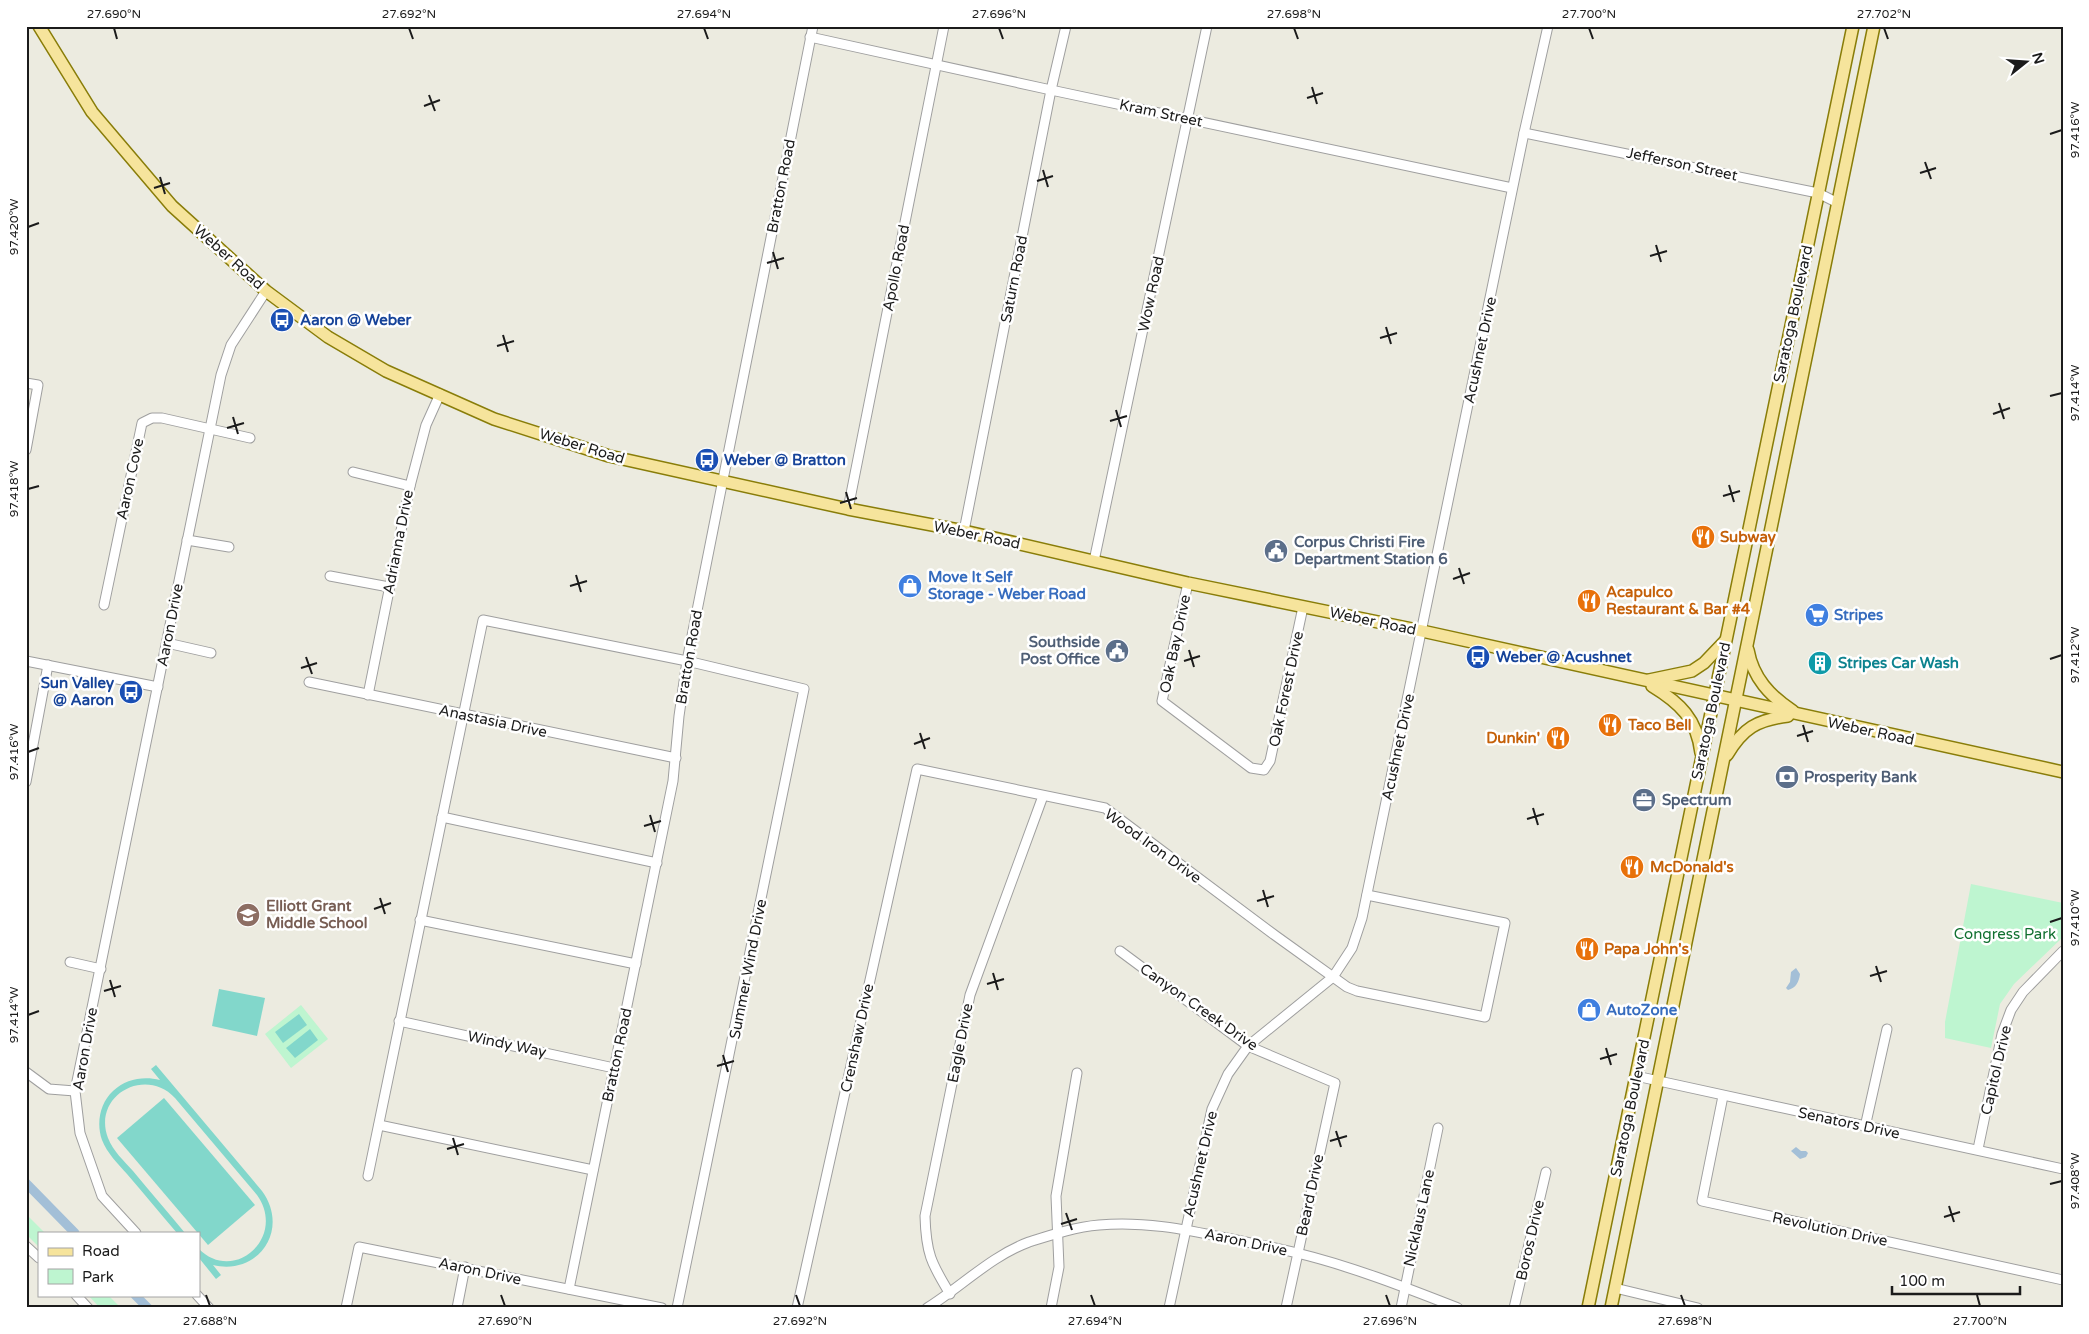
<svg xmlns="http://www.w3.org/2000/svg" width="2089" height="1334" viewBox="0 0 2089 1334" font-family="'Varela Round',sans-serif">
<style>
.park{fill:#bef5d0}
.pitch{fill:#82d7cb}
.water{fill:#a3bfd7}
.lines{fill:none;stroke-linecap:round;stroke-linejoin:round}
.canal{stroke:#a3bfd7;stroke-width:9}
.minor-casing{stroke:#9f9f9f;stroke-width:11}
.major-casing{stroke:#897d09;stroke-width:14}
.minor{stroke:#fff;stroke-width:9}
.major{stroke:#f6e49c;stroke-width:11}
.ticks{fill:none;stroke:#1b1b1b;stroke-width:2}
.labels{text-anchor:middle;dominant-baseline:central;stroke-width:5;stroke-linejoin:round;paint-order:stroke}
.street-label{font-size:15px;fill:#1b1b1b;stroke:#fff}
.transit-label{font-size:15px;font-weight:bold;fill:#164399;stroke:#fff;text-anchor:start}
.food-label{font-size:15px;font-weight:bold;fill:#c56008;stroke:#fff;text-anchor:start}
.service-label{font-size:15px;font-weight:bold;fill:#4e5e75;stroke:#fff;text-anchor:start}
.shop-label{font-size:15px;font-weight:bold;fill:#366cbe;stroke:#fff;text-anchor:start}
.culture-label{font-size:15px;font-weight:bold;fill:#0d838f;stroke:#fff;text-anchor:start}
.education-label{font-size:15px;font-weight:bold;fill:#785e54;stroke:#fff;text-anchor:start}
.park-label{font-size:15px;fill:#117030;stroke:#fff}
.neatline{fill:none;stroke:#1b1b1b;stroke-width:2}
.ticks-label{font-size:12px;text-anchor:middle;fill:#1b1b1b}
</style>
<rect width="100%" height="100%" fill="#ecebe0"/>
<g class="park">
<polygon points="1971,884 2063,903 2063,937 2014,984 2000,1004 1991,1048 1945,1038 1945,1022"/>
<polygon points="301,1005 328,1039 291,1068 265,1034"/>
<polygon points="26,1214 45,1233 39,1233 39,1247 26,1234"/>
<polygon points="88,1295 108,1295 121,1308 100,1308"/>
</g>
<g class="pitch">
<polygon points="219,989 265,998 257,1036 212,1026"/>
<polygon points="299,1014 307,1025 283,1043 275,1032"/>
<polygon points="310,1029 318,1040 295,1058 286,1048"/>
<path d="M 156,1065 L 262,1191 C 290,1229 259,1276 213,1265 L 221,1275 L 216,1279 L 199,1258 L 199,1249 C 234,1284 287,1237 257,1195 L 175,1098 C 145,1066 92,1096 108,1138 C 113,1151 124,1161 133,1171 C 150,1192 168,1212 185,1233 L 177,1233 C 160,1213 144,1194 127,1174 C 118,1164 107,1153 102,1140 C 96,1123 100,1103 113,1091 C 126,1079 143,1076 160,1080 L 151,1069 Z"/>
<polygon points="164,1098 255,1205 208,1245 117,1138"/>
</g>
<g class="water">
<path d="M 1796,968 L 1800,974 C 1799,982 1796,988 1788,990 L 1786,988 L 1790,982 L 1791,972 Z"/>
<polygon points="1796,1147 1801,1151 1806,1151 1808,1153 1806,1157 1800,1159 1791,1151"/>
</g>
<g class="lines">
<g class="canal">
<polyline points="26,1183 75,1233"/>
<polyline points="135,1295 148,1308"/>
</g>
<g class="minor-casing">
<g id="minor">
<polyline points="810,37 1051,90 1512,188"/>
<polyline points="1524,133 1818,193 1838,203"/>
<polyline points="26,383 38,385 26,450"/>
<polyline points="353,472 410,486"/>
<polyline points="848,509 944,26"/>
<polyline points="964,531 1051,90 1066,26"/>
<polyline points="187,540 229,547"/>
<polyline points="1094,561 1207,26"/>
<polyline points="330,576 389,587"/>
<polyline points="1188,583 1162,701 1251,768 1264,770 1270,761 1303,607"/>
<polyline points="104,605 142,423 152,418 162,418 250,438"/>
<polyline points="167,643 211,653"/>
<polyline points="26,661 158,687"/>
<polyline points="309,682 676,758"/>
<polyline points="368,695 410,486 426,425 440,394"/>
<polyline points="26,782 48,665"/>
<polyline points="442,817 657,863"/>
<polyline points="420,920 636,964"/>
<polyline points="1120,951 1248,1046 1335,1083 1286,1308"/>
<polyline points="70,962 101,969"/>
<polyline points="399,1021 614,1068"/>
<polyline points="26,1072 49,1089 75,1091"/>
<polyline points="1636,1076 2063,1169"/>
<polyline points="1723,1096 1702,1201 2063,1280"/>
<polyline points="379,1125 593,1170"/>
<polyline points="1865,1127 1887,1029"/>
<polyline points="1978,1149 2002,1034 2011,1010 2023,992 2063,951"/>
<polyline points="368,1176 483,620 687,661 804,689 677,1308"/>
<polyline points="136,1233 102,1196 80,1133 75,1091 221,375 231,345 266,291"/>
<polyline points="26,1246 39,1258"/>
<polyline points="1615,1288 1698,1308"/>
<polyline points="569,1289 673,781 679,716 687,661 813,26"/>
<path d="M 950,1294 C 931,1263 926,1253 925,1216 L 970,995 L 1043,796"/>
<polyline points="76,1295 88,1308"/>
<polyline points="197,1295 209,1308"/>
<polyline points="346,1308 359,1247 662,1308"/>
<polyline points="457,1308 465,1267"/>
<polyline points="797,1308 917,769 1105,808 1276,936 1347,987 1357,991 1485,1017 1505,923 1367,895"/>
<path d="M 927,1308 C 961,1287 991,1256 1029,1242 C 1051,1235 1075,1227 1099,1225 C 1142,1221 1184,1229 1226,1238 C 1250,1243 1273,1247 1297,1253 C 1351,1266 1407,1288 1458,1308"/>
<polyline points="1051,1308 1059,1267 1056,1196 1077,1073"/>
<polyline points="1169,1308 1212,1109 1228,1074 1248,1046 1333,977 1352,948 1362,918 1524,133 1548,26"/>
<polyline points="1401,1308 1438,1128"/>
<polyline points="1514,1308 1546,1172"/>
</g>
</g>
<g class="major-casing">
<g id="major">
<polyline points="39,26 92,112 172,206 266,291 328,337 386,371 494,419 609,456 848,509 964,531 1188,583 1422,631 2063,772"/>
<path d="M 1748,650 C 1753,678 1770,696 1793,711"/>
<polyline points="1649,680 1692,671 1704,663 1725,641"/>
<path d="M 1652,686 C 1680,703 1697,719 1701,753"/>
<path d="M 1727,755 C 1743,728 1757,720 1788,716"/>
<polyline points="1588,1308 1853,26"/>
<polyline points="1611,1308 1874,26"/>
</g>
</g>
<use href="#minor" class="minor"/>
<use href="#major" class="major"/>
</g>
<path class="ticks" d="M 114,28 L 117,39M 409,28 L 413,39M 704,28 L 708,39M 999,28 L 1003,39M 1294,28 L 1298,39M 1589,28 L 1593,39M 1884,28 L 1888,39M 1312,87 L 1317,104M 429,95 L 435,111M 1307,98 L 1323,93M 424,106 L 440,100M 2050,134 L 2062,130M 1925,162 L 1931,179M 1043,170 L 1048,187M 1920,173 L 1936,168M 160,177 L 165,194M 1037,181 L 1053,176M 154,188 L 170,183M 28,227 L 39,223M 1656,245 L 1661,262M 773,252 L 778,269M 1650,256 L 1667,251M 767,263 L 784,258M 1386,327 L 1391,344M 503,335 L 508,352M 1380,338 L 1397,333M 497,346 L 514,341M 2050,396 L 2062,393M 1999,403 L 2004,419M 1116,410 L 1121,427M 1993,414 L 2010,408M 233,417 L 238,434M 1110,421 L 1127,416M 227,428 L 244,423M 1729,485 L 1734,502M 28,489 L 39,486M 846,492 L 851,509M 1723,496 L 1740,491M 840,503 L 857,498M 1459,568 L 1464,584M 576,575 L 581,592M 1453,579 L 1470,573M 570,586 L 587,581M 1189,650 L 1194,667M 306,657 L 312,674M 2050,659 L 2062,655M 1184,661 L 1200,656M 301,668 L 317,663M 1803,725 L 1808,742M 920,733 L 925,749M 1797,736 L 1813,731M 914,744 L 930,738M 28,752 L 39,748M 1533,808 L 1538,825M 650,815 L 655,832M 1527,819 L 1544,814M 644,826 L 661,821M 1263,890 L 1268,907M 380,898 L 385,914M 1257,901 L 1274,896M 374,909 L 391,903M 2050,922 L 2062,918M 1876,966 L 1881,982M 993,973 L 998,990M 1870,976 L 1887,971M 110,980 L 115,997M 987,984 L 1004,979M 104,991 L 121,986M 28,1015 L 39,1011M 1606,1048 L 1611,1065M 723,1055 L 728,1072M 1600,1059 L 1617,1054M 717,1066 L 734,1061M 1336,1131 L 1341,1147M 453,1138 L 458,1155M 1330,1141 L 1347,1136M 447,1149 L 464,1144M 2050,1184 L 2062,1181M 1949,1206 L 1954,1222M 1066,1213 L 1072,1230M 1944,1217 L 1960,1212M 1061,1224 L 1077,1219M 206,1295 L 210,1306M 501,1295 L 505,1306M 796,1295 L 800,1306M 1091,1295 L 1095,1306M 1386,1295 L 1390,1306M 1681,1295 L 1685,1306M 1977,1295 L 1980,1306"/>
<defs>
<g id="bus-disc" transform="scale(1.25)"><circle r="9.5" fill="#1a4fb4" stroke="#fff"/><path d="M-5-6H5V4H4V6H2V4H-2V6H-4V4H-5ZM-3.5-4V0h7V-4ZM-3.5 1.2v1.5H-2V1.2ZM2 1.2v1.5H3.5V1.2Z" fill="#fff"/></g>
<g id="restaurant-disc" transform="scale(1.25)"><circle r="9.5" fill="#e8710a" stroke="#fff"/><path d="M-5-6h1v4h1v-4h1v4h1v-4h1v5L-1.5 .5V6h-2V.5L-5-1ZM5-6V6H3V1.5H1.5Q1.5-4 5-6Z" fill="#fff"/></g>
<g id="civic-disc" transform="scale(1.25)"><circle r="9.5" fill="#5c6f8a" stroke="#fff"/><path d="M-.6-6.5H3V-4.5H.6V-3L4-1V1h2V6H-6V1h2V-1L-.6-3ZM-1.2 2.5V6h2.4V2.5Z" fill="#fff"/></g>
<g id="shop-disc" transform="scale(1.25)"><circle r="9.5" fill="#3f7fe0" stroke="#fff"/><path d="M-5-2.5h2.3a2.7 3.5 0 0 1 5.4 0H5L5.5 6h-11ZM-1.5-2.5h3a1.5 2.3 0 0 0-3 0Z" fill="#fff"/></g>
<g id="supermarket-disc" transform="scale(1.25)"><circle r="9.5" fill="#3f7fe0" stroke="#fff"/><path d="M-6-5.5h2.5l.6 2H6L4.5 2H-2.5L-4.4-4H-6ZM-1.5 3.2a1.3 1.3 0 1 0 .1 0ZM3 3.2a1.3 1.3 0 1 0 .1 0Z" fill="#fff"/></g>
<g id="building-disc" transform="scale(1.25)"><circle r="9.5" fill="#0f9aa8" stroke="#fff"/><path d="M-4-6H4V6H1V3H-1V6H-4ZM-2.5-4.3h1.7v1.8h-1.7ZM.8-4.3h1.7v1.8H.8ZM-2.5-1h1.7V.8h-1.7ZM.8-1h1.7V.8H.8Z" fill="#fff"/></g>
<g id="bank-disc" transform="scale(1.25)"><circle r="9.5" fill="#5c6f8a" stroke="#fff"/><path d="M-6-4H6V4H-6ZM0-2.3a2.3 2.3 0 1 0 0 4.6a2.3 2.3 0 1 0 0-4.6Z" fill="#fff"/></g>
<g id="office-disc" transform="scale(1.25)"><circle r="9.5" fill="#5c6f8a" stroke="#fff"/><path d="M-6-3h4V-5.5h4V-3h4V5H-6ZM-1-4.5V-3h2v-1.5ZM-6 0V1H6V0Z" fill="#fff"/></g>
<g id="school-disc" transform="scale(1.25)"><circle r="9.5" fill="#8d6e63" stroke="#fff"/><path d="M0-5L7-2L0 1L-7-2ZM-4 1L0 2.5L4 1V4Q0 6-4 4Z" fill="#fff"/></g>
</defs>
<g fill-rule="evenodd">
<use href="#bus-disc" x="282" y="320"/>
<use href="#bus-disc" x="707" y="460"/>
<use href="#restaurant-disc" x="1703" y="537"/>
<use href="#civic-disc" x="1276" y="551"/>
<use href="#shop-disc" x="910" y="586"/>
<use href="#restaurant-disc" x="1589" y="601"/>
<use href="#supermarket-disc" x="1817" y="615"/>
<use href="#civic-disc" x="1117" y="651"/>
<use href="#bus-disc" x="1478" y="657"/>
<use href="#building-disc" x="1820" y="663"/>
<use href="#bus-disc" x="131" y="692"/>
<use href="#restaurant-disc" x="1610" y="725"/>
<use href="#restaurant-disc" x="1558" y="738"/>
<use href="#bank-disc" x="1787" y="777"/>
<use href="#office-disc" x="1644" y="800"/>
<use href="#restaurant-disc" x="1632" y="867"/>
<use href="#school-disc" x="248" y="915"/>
<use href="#restaurant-disc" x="1587" y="949"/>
<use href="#shop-disc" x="1589" y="1010"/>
</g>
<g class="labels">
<g class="street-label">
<text transform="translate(1161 113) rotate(12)">Kram Street</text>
<text transform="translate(1682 164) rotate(12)">Jefferson Street</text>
<text transform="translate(781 186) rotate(-79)">Bratton Road</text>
<text transform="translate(229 257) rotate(42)">Weber Road</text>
<text transform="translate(896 268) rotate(-79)">Apollo Road</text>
<text transform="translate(1014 279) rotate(-79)">Saturn Road</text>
<text transform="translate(1151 294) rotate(-78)">Wow Road</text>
<text transform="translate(1793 314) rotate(-78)">Saratoga Boulevard</text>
<text transform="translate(1480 350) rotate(-78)">Acushnet Drive</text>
<text transform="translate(582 446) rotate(17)">Weber Road</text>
<text transform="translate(130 479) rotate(-78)">Aaron Cove</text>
<text transform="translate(977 535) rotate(12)">Weber Road</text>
<text transform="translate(398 542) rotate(-79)">Adrianna Drive</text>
<text transform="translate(1373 621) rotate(12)">Weber Road</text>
<text transform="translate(170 625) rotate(-79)">Aaron Drive</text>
<text transform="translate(1175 644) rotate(-78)">Oak Bay Drive</text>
<text transform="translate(689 657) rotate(-80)">Bratton Road</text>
<text transform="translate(1286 689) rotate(-78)">Oak Forest Drive</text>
<text transform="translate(1711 711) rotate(-78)">Saratoga Boulevard</text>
<text transform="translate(493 721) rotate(12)">Anastasia Drive</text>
<text transform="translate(1871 731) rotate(12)">Weber Road</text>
<text transform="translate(1398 747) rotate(-78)">Acushnet Drive</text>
<text transform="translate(1153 846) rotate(36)">Wood Iron Drive</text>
<text transform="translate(748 969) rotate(-79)">Summer Wind Drive</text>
<text transform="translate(1199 1007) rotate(35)">Canyon Creek Drive</text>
<text transform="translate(857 1038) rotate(-78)">Crenshaw Drive</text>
<text transform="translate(960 1043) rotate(-79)">Eagle Drive</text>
<text transform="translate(507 1044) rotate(12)">Windy Way</text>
<text transform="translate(85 1049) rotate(-80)">Aaron Drive</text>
<text transform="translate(617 1055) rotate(-78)">Bratton Road</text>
<text transform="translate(1996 1070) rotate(-77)">Capitol Drive</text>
<text transform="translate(1630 1108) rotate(-78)">Saratoga Boulevard</text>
<text transform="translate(1849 1123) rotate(12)">Senators Drive</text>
<text transform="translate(1200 1164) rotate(-77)">Acushnet Drive</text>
<text transform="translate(1310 1195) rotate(-78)">Beard Drive</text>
<text transform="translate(1419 1218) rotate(-78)">Nicklaus Lane</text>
<text transform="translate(1830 1229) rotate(12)">Revolution Drive</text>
<text transform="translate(1530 1240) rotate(-77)">Boros Drive</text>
<text transform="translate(1246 1242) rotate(12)">Aaron Drive</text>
<text transform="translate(480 1271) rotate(12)">Aaron Drive</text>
</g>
<g class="transit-label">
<text x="300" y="320">Aaron @ Weber</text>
<text x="724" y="460">Weber @ Bratton</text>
<text x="1496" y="657">Weber @ Acushnet</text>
<text x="114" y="683" text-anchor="end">Sun Valley<tspan x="114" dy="17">@ Aaron</tspan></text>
</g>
<g class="food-label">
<text x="1720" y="537">Subway</text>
<text x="1606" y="592">Acapulco<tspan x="1606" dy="17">Restaurant &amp; Bar #4</tspan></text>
<text x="1628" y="725">Taco Bell</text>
<text x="1540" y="738" text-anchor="end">Dunkin'</text>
<text x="1650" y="867">McDonald's</text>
<text x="1604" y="949">Papa John's</text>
</g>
<g class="service-label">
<text x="1294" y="542">Corpus Christi Fire<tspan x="1294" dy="17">Department Station 6</tspan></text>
<text x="1100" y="642" text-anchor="end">Southside<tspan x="1100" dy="17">Post Office</tspan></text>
<text x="1804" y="777">Prosperity Bank</text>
<text x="1662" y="800">Spectrum</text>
</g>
<g class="shop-label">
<text x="928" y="577">Move It Self<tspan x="928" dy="17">Storage - Weber Road</tspan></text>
<text x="1834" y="615">Stripes</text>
<text x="1606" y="1010">AutoZone</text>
</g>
<g class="culture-label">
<text x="1838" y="663">Stripes Car Wash</text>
</g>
<g class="education-label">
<text x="266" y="906">Elliott Grant<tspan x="266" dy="17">Middle School</tspan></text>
</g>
<g class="park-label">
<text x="2005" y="934">Congress Park</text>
</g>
</g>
<rect width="2089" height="1334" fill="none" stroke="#ffffff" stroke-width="55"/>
<rect x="38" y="1232" width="162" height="65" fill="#ffffff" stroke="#a4a4a4"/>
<rect x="48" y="1248" width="25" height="8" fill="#f6e49c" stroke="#a4a4a4"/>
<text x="82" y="1256" font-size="15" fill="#1b1b1b">Road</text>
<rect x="48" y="1269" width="25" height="15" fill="#bef5d0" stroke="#a4a4a4"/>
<text x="82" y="1282" font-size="15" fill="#1b1b1b">Park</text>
<g transform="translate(2026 62) rotate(73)" stroke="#ffffff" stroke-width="4" paint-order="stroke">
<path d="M0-4L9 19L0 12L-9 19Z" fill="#1b1b1b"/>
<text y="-8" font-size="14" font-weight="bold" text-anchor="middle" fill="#1b1b1b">N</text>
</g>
<path d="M1892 1286v8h128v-8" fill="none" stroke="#1b1b1b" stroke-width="2.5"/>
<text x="1899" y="1286" font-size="15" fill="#1b1b1b" stroke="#ffffff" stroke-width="4" paint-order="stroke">100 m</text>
<rect x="28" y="28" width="2034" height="1278" class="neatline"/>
<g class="ticks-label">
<text x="114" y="18">27.690°N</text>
<text x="409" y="18">27.692°N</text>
<text x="704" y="18">27.694°N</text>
<text x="999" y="18">27.696°N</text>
<text x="1294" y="18">27.698°N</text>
<text x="1589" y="18">27.700°N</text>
<text x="1884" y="18">27.702°N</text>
<text transform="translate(2075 130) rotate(-90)" y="4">97.416°W</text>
<text transform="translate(14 227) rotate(-90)" y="4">97.420°W</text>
<text transform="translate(2075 393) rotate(-90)" y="4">97.414°W</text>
<text transform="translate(14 489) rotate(-90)" y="4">97.418°W</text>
<text transform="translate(2075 655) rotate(-90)" y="4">97.412°W</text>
<text transform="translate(14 752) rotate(-90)" y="4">97.416°W</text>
<text transform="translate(2075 918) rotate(-90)" y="4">97.410°W</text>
<text transform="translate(14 1015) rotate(-90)" y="4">97.414°W</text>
<text transform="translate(2075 1181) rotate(-90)" y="4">97.408°W</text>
<text x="210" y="1325">27.688°N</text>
<text x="505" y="1325">27.690°N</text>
<text x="800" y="1325">27.692°N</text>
<text x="1095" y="1325">27.694°N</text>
<text x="1390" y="1325">27.696°N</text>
<text x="1685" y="1325">27.698°N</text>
<text x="1980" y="1325">27.700°N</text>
</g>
</svg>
